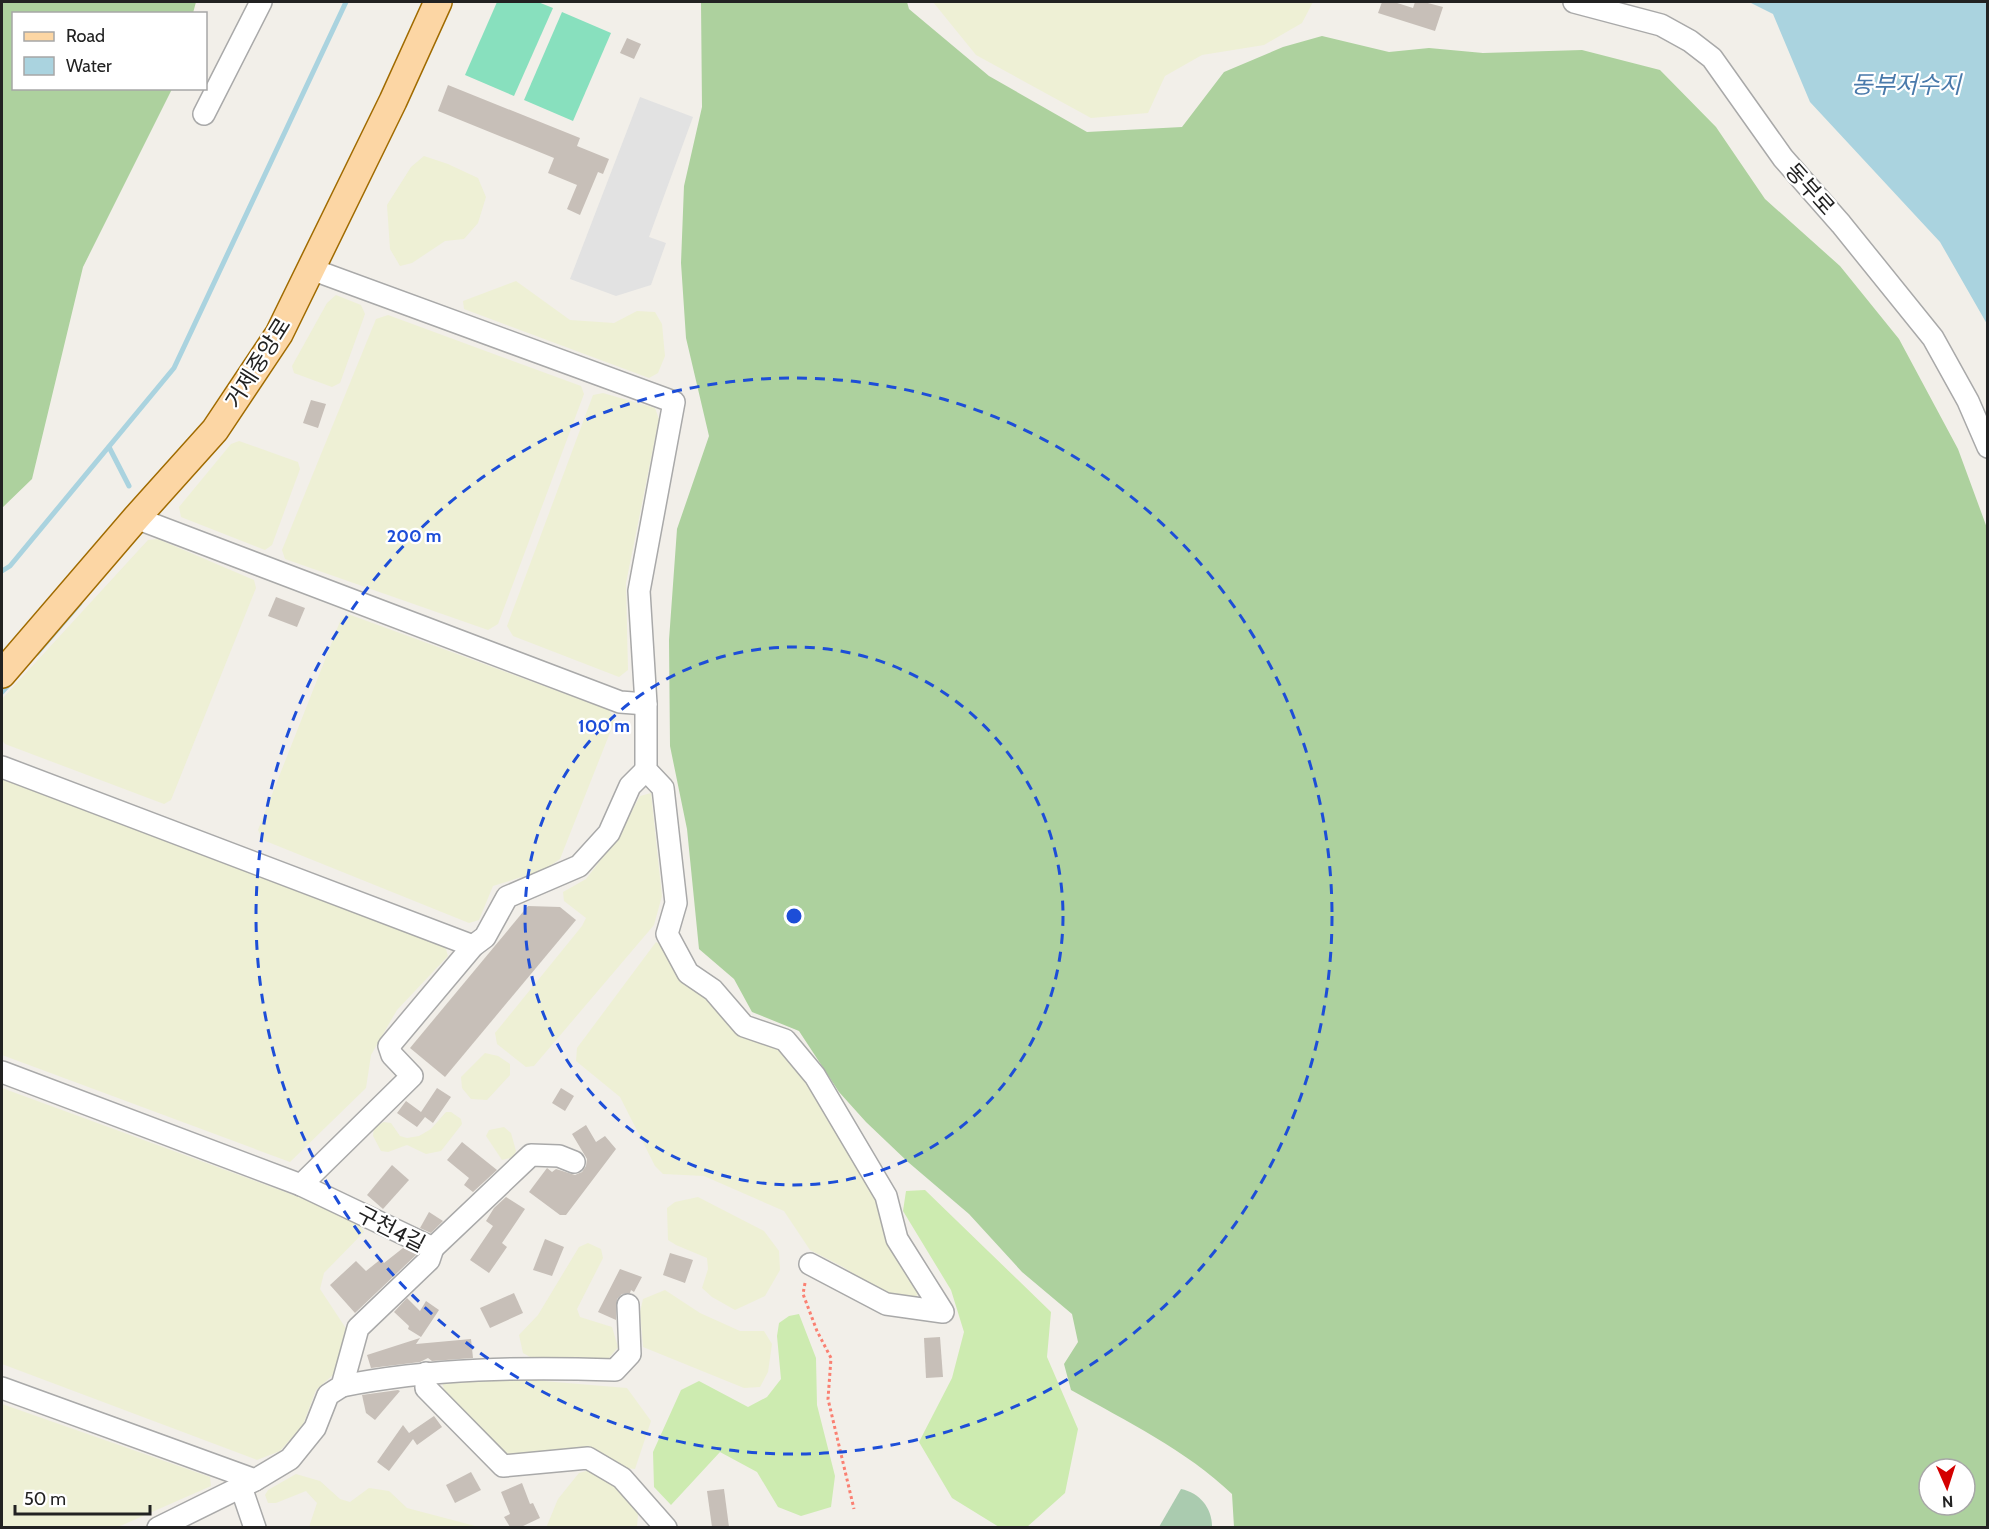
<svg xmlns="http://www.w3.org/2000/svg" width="1989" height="1529" viewBox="0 0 1989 1529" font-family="Cabin,'Noto Sans KR',sans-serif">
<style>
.farmland{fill:#eef0d5}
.grass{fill:#cdebb0}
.forest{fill:#add19e;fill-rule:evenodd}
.cemetery{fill:#aacbaf}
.pitch{fill:#88e0be}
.parking{fill:#e2e2e2}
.water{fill:#aad3df}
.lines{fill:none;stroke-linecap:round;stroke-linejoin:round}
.stream{stroke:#aad3df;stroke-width:5}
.building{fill:#c7bfb8}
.minor-casing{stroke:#a9a9a9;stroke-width:24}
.major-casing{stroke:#a06b00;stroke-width:30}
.path{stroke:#fa8072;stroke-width:3;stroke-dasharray:3 3;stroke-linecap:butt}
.minor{stroke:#fff;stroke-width:21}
.major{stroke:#fcd6a4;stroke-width:27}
.ring{fill:none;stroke:#1d4ed8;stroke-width:3;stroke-dasharray:10 8}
.labels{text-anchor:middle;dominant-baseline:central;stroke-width:4.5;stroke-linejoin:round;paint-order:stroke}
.street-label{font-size:22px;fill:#222;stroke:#fff}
.water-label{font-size:24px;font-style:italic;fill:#4a7aab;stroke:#fff}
.centre{fill:#1d4ed8;stroke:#fff;stroke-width:3}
.ring-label{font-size:18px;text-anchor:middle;font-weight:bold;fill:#1d4ed8;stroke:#fff;stroke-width:4.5;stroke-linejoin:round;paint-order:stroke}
</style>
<rect width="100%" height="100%" fill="#f2efe9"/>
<g class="farmland">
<polygon points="933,2 1313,2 1302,23 1264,45 1202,55 1165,76 1148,113 1091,118 976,55"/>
<polygon points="424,156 448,164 478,178 486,197 478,223 464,239 445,241 412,263 400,266 390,249 387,205 411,167"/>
<polygon points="516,281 570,320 614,323 637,311 655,312 662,324 665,356 658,373 649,378 464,309 463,301"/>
<polygon points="336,295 361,305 365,314 340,383 332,387 294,373 292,366 327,303"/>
<polygon points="388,315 581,386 584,394 498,624 488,630 285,559 282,550 376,319"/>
<polygon points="603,393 655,408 659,419 626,583 628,670 619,677 513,636 507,626 593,395"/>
<polygon points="239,441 298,462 300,469 272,545 265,550 181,517 179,507 231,444"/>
<polygon points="158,539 254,580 256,588 171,800 164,804 5,744 2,740 2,699 148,540"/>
<polygon points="348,614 609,710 615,720 560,859 544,870 493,886 479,920 469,923 263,840 258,830 341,619"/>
<polygon points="2,777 445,946 448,956 397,1010 371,1055 366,1088 290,1162 2,1055"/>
<polygon points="651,793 662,896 654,925 534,1066 526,1067 497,1044 495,1033 582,926 586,918 564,901 563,892 586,879 616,840 640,796"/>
<polygon points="656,942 663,946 676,976 780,1047 804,1078 874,1193 919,1292 916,1297 888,1295 843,1267 810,1250 784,1211 704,1176 663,1174 655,1166 620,1097 576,1061 577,1048"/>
<polygon points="485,1053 498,1056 510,1064 510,1075 487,1100 471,1099 462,1088 461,1077"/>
<polygon points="2,1088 296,1196 359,1223 364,1232 324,1273 320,1289 347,1330 340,1364 333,1375 316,1390 303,1425 280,1451 257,1460 2,1364"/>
<polygon points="446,1112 451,1112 461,1119 462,1124 441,1151 426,1154 407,1145 388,1152 381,1151 373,1136 374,1127 384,1122 391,1123 400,1136 407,1138 419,1136 431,1129"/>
<polygon points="504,1127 511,1133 516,1151 514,1157 502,1160 486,1136 489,1130"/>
<polygon points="698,1197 764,1231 779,1251 780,1270 765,1296 735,1310 712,1297 702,1288 708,1269 707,1258 676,1245 668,1240 667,1208 675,1202"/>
<polygon points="588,1243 601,1249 603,1258 577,1309 580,1317 612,1327 618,1347 609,1358 532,1358 523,1353 519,1335 538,1315 579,1247"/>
<polygon points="665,1290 700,1313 740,1331 764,1331 772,1344 768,1372 760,1387 744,1388 643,1347 640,1312 643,1299"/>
<polygon points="519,1379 627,1388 651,1421 635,1469 626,1468 588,1448 530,1454 505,1455 446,1396 442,1382"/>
<polygon points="2,1404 210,1477 211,1486 118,1527 2,1527"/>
<polygon points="590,1470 613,1485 632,1505 638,1514 637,1527 546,1528 558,1499 579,1473"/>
<polygon points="296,1474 320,1481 340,1499 350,1502 369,1488 389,1491 407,1508 479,1527 309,1527 317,1503 306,1491 276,1503 268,1503 265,1495 268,1490"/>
</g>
<g class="grass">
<polygon points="925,1190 1051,1312 1047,1357 1078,1429 1065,1493 1027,1527 999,1527 952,1498 919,1442 952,1378 964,1332 951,1290 903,1211 906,1191"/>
<polygon points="799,1314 816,1358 817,1405 835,1476 831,1507 801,1516 778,1507 757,1472 720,1452 671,1505 654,1487 653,1452 681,1390 699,1381 748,1407 767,1397 781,1379 777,1336 779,1323 789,1316"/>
</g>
<g class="forest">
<polygon points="2,2 196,2 193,13 14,14 14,88 172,89 83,267 32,479 2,508"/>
<path d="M 701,2 L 907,2 L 909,9 L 989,76 L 1087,132 L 1182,127 L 1224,72 L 1283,47 L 1322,36 L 1389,52 L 1429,48 L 1483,53 L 1582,50 L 1660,70 L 1716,127 L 1765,199 L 1840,266 L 1899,339 L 1958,449 L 1987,528 L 1987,1527 L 1234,1527 L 1232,1494 C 1186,1450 1126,1421 1071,1390 L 1064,1364 L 1078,1342 L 1072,1314 L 1022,1272 L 969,1214 L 908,1162 L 866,1122 L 839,1092 L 799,1031 L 752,1012 L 734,979 L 699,949 L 687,829 L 670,746 L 669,640 L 677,529 L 709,436 L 686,338 L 681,263 L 684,186 L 702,107 ZM 1929,1469 L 1965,1469 L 1965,1505 L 1929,1505 Z"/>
</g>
<path class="cemetery" d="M 1181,1489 C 1200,1493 1212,1508 1212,1527 L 1159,1527 Z"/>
<g class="pitch">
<polygon points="497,2 538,2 553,8 514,96 465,75"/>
<polygon points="562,12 611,33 573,121 524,100"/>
</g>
<polygon class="parking" points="640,97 693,117 649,237 666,243 651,285 616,296 570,279"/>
<polygon class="water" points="1749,2 1987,2 1987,324 1940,242 1810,102 1773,14"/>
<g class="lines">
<g class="stream">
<polyline points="109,447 129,486"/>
<polyline points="2,571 10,566 174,368 346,2"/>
<polyline points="37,653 80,603"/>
<polyline points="2,692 11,682"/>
</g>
</g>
<g class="building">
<polygon points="1382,2 1394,2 1413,8 1415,2 1424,2 1443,7 1435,31 1378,13"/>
<polygon points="627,38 641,44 634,59 620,53"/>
<polygon points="448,85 580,138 577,146 609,159 603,174 598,172 580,215 567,209 577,185 548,173 554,158 438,111"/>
<polygon points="311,400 326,404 318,428 303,423"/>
<polygon points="276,597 305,608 297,627 268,616"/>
<polygon points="528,906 560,907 576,920 445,1077 410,1048"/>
<polygon points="437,1088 451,1097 433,1123 425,1117 417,1127 397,1113 406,1101 421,1112"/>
<polygon points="561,1088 574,1096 565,1111 552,1103"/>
<polygon points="586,1125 596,1142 605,1136 616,1149 566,1215 560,1215 529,1192 547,1168 552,1172 556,1169 575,1175 582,1172 586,1166 587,1159 572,1134"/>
<polygon points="462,1142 497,1170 473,1192 464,1185 469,1178 447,1160"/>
<polygon points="392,1165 409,1180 383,1209 367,1195"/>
<polygon points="506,1197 525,1209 502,1243 507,1247 489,1273 470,1260 493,1226 486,1221 494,1208"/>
<polygon points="429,1212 443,1221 431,1233 420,1228"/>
<polygon points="545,1239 564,1247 552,1276 533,1270"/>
<polygon points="403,1248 417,1254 355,1313 330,1285 356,1261 366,1271 381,1259 384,1263"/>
<polygon points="670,1253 693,1260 685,1283 663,1275"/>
<polygon points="620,1269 642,1277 634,1292 631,1290 630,1293 622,1294 617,1299 616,1320 598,1312"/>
<polygon points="514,1293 523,1313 490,1328 480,1308"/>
<polygon points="407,1298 420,1311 426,1301 439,1310 421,1337 408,1329 409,1326 394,1312"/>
<polygon points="940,1337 943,1377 926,1378 924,1338"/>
<polygon points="420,1338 416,1344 471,1339 473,1358 432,1361 428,1358 420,1362 371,1368 367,1355"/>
<polygon points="398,1390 400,1391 375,1420 366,1413 362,1395"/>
<polygon points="434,1416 442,1427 417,1445 413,1439 389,1471 377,1462 403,1425 409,1433"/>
<polygon points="471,1472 481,1490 455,1503 446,1485"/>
<polygon points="522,1483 530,1504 533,1503 540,1518 521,1527 510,1527 504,1517 510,1514 501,1492"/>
<polygon points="724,1489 729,1527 712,1527 707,1491"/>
</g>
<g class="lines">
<g class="minor-casing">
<g id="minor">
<polyline points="1574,2 1661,25 1690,41 1712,58 1783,158 1841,224 1933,338 1968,401 1988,447"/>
<polyline points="204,114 261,2"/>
<polyline points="311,269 674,402 639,591 646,704 646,770 663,788 676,903 667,934 688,973 713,990 744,1026 785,1040 815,1076 886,1196 897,1239 943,1312 886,1304 810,1264"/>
<polyline points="136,518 620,702 646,704"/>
<polyline points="2,767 473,946"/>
<polyline points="2,1072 301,1185 433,1248 429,1260 358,1328 342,1386 328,1395 315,1428 290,1459 255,1480 158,1528"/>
<polyline points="301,1185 412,1076 392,1055 389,1046 473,946 485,937 507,897 579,866 609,833 630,786 646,770"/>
<polyline points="433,1248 531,1155 559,1156 574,1162"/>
<polyline points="426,1373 426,1388 503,1466 588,1458 622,1478 666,1528"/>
<path d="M 342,1386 C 432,1368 524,1367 615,1370 L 630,1354 L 628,1305"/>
<polyline points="2,1388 255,1480"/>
<polyline points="241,1487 255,1528"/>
</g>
</g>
<g class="major-casing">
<polyline id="major" points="2,674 136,518 215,430 279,334 393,101 438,2"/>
</g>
<polyline class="path" points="805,1283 803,1294 817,1331 831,1358 828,1399 854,1509"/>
<use href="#minor" class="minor"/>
<use href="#major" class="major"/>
</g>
<g class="ring">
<circle cx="794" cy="916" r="269"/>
<circle cx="794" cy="916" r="538"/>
</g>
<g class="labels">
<g class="street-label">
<text transform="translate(1810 189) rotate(48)">동부로</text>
<text transform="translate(258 363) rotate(-58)">거제중앙로</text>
<text transform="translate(391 1229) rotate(27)">구천4길</text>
</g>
<g class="water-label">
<text x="1906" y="84">동부저수지</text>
</g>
</g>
<circle cx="794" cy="916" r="9" class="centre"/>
<g class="ring-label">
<text x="414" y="542">200 m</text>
<text x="604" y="732">100 m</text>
</g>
<rect width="1989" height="1529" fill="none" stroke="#222222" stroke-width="6"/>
<rect x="12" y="12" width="195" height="78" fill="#ffffff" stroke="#a7a7a7" stroke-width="1.5"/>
<rect x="24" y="32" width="30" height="9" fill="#fcd6a4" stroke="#a7a7a7" stroke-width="1.5"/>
<text x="66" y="42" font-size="18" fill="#222222">Road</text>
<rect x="24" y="57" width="30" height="18" fill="#aad3df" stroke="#a7a7a7" stroke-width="1.5"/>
<text x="66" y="72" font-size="18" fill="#222222">Water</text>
<g transform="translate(1947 1487) rotate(177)"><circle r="28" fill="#ffffff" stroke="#a7a7a7" stroke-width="1.5"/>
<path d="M0-4.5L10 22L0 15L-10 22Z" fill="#d40000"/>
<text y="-9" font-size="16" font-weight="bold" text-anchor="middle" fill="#222222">N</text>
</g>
<path d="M15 1505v9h135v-9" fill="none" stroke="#222222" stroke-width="3"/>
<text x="24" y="1505" font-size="18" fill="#222222" stroke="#ffffff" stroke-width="4.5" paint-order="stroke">50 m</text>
</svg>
